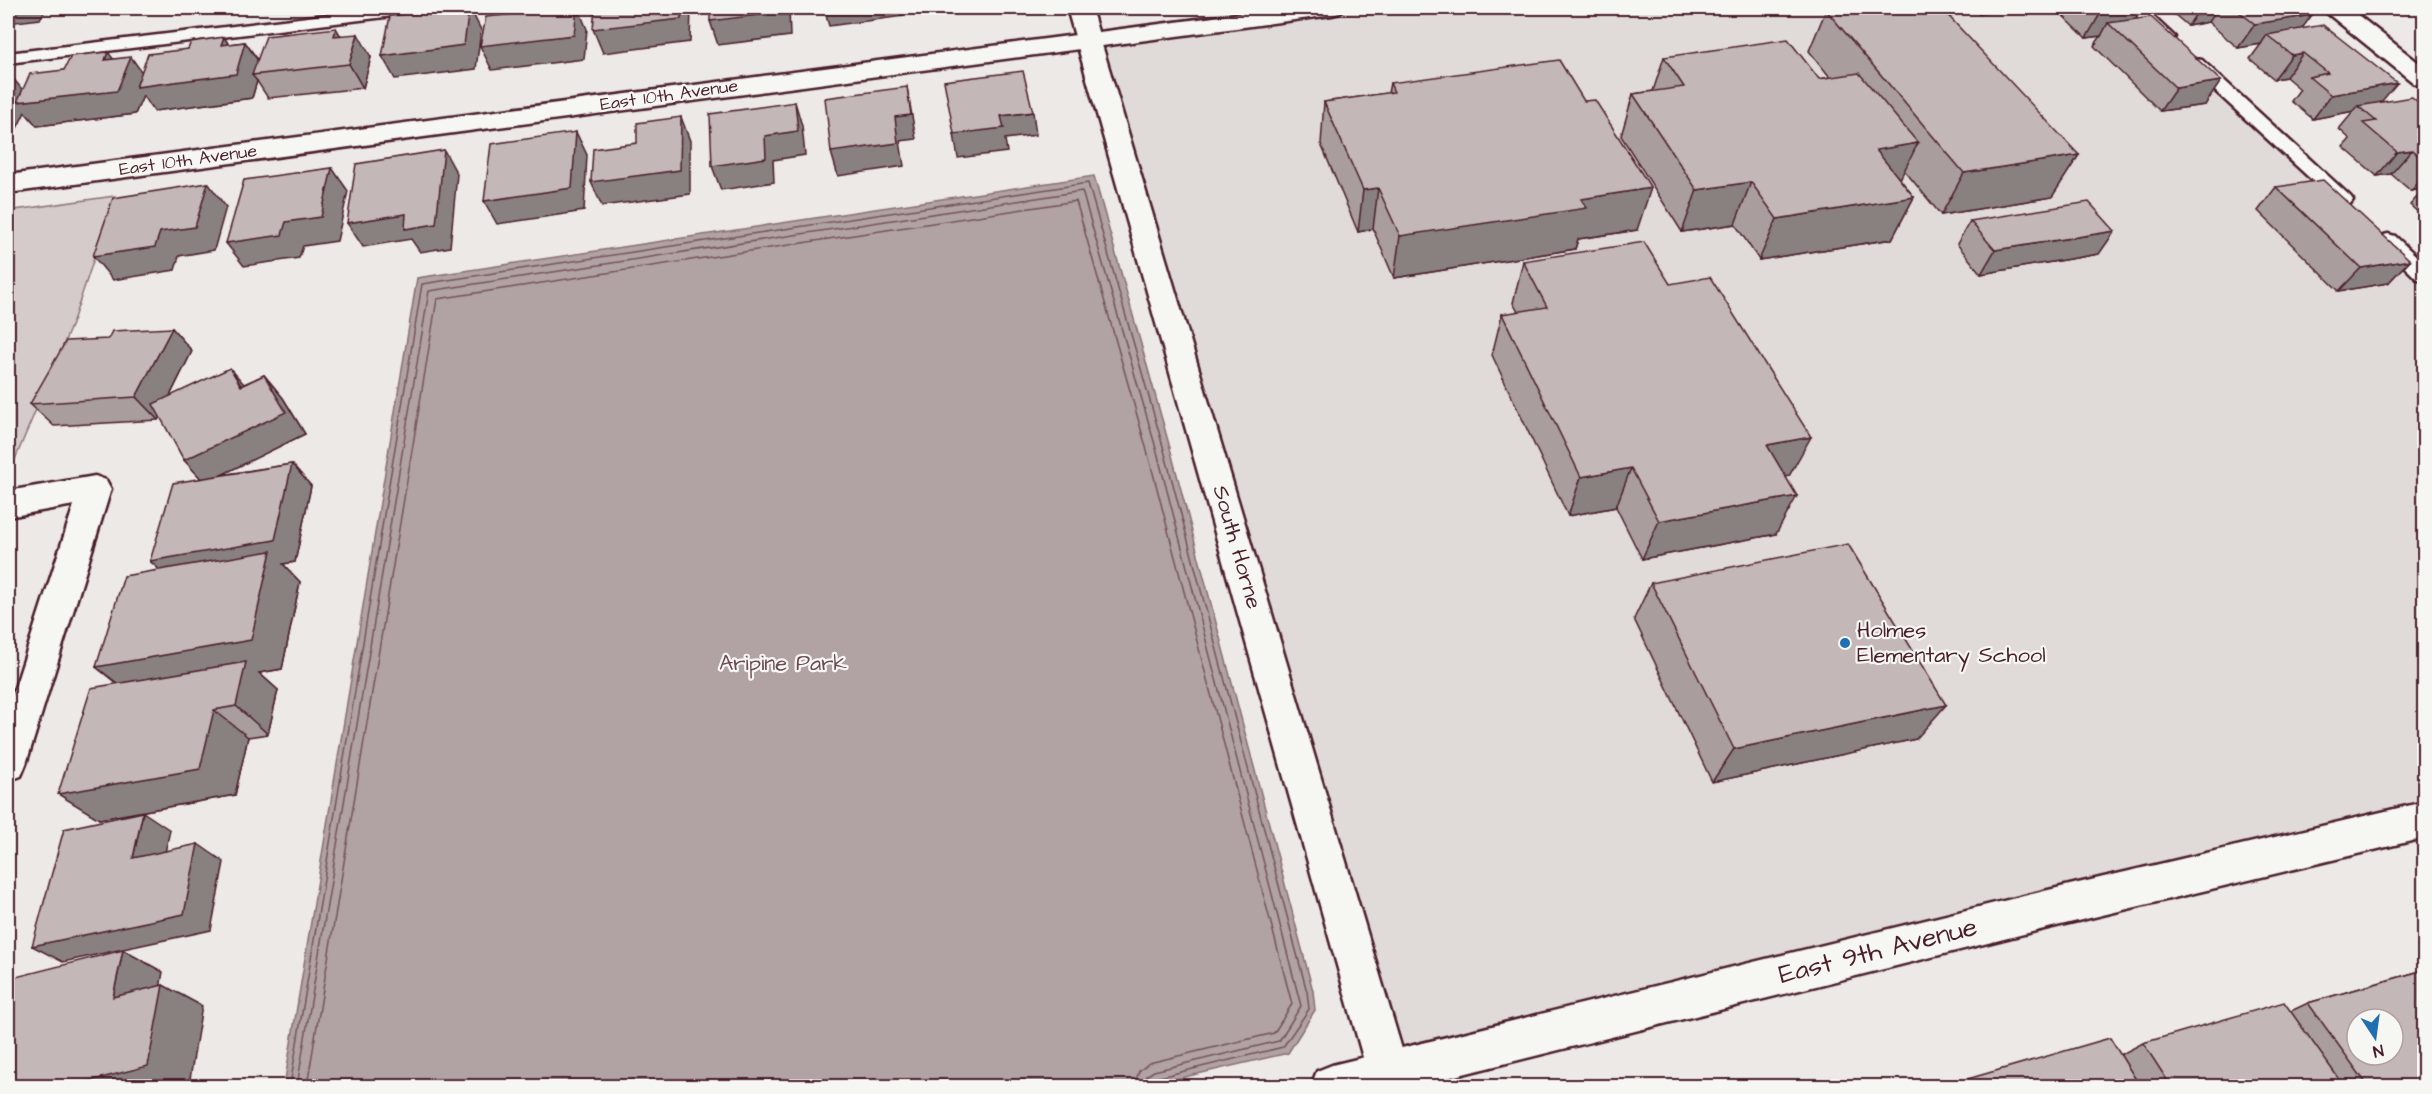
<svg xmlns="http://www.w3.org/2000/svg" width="2432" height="1094" viewBox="0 0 2432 1094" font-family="'Architects Daughter',sans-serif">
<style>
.built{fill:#e0dad8}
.green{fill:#d4cbca;stroke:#8f757a;stroke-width:1.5}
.water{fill:#b1a2a3;stroke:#886e73;stroke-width:1.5}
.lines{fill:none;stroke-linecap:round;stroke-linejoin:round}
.shore{stroke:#73535b;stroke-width:1.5}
.lane-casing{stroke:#4a1f2b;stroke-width:5}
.street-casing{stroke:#4a1f2b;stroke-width:5}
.secondary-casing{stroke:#4a1f2b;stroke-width:5}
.lane{fill:#f6f6f2;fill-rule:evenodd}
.street{fill:#f6f6f2;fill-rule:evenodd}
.secondary{fill:#f6f6f2;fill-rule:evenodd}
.wall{fill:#a99d9d;stroke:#4a1f2b;stroke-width:1.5}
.shaded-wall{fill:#898080;stroke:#4a1f2b;stroke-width:1.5}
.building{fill:#c4b7b7;stroke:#4a1f2b;stroke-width:1.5;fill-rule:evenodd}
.poi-dot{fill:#1f6fb2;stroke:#f6f6f2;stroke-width:2}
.labels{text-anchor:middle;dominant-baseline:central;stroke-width:4.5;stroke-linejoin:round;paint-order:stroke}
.far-street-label{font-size:18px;fill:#4a1f2b;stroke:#f6f6f2}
.street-label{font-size:22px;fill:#4a1f2b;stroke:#f6f6f2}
.poi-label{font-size:22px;fill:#4a1f2b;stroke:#f6f6f2;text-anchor:start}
.park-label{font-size:22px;fill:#6c4a53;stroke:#f6f6f2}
.near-street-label{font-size:27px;fill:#4a1f2b;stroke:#f6f6f2}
</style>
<rect width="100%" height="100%" fill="#ece9e6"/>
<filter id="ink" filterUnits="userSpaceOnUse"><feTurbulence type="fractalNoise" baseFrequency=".0167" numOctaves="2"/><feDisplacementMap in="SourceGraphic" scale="12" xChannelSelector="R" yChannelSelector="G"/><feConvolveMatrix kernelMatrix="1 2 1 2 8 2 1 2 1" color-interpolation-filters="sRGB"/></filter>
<g filter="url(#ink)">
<polygon class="built" points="1325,8 2135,8 2424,274 2424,820 1388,1072 1089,39"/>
<polygon class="green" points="115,196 72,324 8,476 8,211"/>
<polygon class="water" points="1094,176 1170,448 1313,991 1315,1010 1288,1053 1146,1086 284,1086 417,278"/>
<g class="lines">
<g class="shore">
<polyline points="290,1086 422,284 1088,183 1164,450 1307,992 1309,1009 1283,1047 1156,1078 1151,1086"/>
<polyline points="297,1086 429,291 1082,191 1157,452 1301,1006 1279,1041 1154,1071 1146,1076 1143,1086"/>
<polyline points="307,1086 437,299 1076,201 1148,454 1292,1004 1274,1033 1149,1063 1139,1071 1134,1086"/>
</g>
<g class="lane-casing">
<g id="lane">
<polygon points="383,8 426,8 418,13 8,63 8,53"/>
<polygon points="2127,8 2144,8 2175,37 2167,42 2161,40"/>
<polygon points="2196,59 2202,60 2350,196 2353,200 2350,204 2338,204 2190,68 2188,64 2190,60"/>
<polygon points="2388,234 2395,236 2424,263 2424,280 2417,279 2381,244 2379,240 2381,236"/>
</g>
</g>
<g class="street-casing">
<g id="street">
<polygon points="1282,8 1344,8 1340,13 1332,15 8,193 8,175"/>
<polygon points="2324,8 2349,8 2424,67 2424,86 2415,84 2327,13"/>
<polygon points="95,476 106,480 111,489 26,764 21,776 8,781 8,709 74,505 8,517 8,491"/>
<polygon points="2424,802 2424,838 2044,929 1415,1086 1311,1086 1317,1071 1332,1065 2044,891"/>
</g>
</g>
<g class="secondary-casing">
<polygon id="secondary" points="1067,8 1091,8 1413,1086 1371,1086"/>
</g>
<use href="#lane" class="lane"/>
<use href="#street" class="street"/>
<use href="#secondary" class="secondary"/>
</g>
<g class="wall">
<polygon points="1842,8 1956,8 1952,16 1949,17 2052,197 1941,215 1904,170 1900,179 1914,197 1892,239 1759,260 1735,224 1682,232 1621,136 1633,94 1653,91 1664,57 1819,79 1830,77 1809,51 1826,10"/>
<polygon points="1973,8 2025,8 1979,14"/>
<polygon points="2055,8 2142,8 2136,19 2205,105 2160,111 2094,46 2101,36 2086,38"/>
<polygon points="2167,8 2303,8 2301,29 2381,102 2424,107 2424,218 2410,205 2424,189 2411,191 2391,174 2377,176 2343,147 2350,139 2339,129 2354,111 2313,119 2291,101 2300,89 2286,77 2274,79 2250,59 2261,44 2238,48 2208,22 2188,26"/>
<polygon points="2415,8 2424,8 2424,15"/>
<polygon points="341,35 371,57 363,88 268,98 257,81 252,98 154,111 143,96 135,114 37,126 25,112 15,132 23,90 64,70 114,59 142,72 188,49 224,37 228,44 245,42 258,60"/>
<polygon points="1390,83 1637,230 1578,239 1575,249 1394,278 1373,229 1358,232 1321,144 1324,102 1388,93"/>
<polygon points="2276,187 2410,260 2388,283 2339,291 2258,211"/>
<polygon points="1970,221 2099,254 1981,274 1957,244"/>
<polygon points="1523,261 1670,284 1789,476 1786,477 1776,534 1642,559 1616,507 1568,516 1492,355 1502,314 1518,312 1513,303"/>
<polygon points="172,328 192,351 170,396 244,384 264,375 283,398 305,434 220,475 292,464 311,486 295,562 283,564 300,582 282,669 259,673 278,690 268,734 248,737 235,795 99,819 117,684 96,667 160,570 150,561 201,478 184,460 160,416 158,420 54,426 30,404 108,339"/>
<polygon points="1651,583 1916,739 1712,782 1634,619"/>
<polygon points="2424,969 2424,1086 1952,1086 1964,1080 2120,1055 2143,1043 2291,1011 2308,1003 2420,971"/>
</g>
<g class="shaded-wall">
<polygon points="8,8 74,8 73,9 44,12 40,19 8,23"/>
<polygon points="88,8 118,8 117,9 91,12"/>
<polygon points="469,8 470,8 481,30 476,69 395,79 382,56"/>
<polygon points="577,8 578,8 587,29 584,59 492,70 480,46"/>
<polygon points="682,8 691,8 690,42 603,53 593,29"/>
<polygon points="784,8 789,8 790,36 718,45 710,21"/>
<polygon points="824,8 901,8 903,16 829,26"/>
<polygon points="920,8 977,8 922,15"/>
<polygon points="1935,8 1956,8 1952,16 1918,21"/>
<polygon points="1983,8 2025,8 1979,14"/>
<polygon points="2142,8 2128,32 2108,23 2101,36 2086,38 2100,14"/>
<polygon points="2200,8 2218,8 2208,22 2188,26"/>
<polygon points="2312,15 2295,38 2267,35 2261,44 2238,48 2255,24"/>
<polygon points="336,28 350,52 334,36"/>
<polygon points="358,34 371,57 363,88 349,64"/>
<polygon points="224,37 239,61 221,45"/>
<polygon points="245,42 261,65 252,75 257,81 252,98 154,111 143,96 135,114 37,126 25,112 15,132 8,133 8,83 11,76 31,100 105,60 108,52 124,73 131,57 148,81"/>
<polygon points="2303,53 2286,77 2274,79 2292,55"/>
<polygon points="2221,81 2205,105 2160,111 2176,88"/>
<polygon points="2397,83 2377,107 2358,106 2354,111 2313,119 2331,95"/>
<polygon points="907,87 916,139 900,141 904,166 838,176 831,152 895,117"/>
<polygon points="795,102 802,126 805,155 773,160 774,182 721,190 712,166 765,136"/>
<polygon points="1033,112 1036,135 1005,139 1007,152 958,158 954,134 1001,116"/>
<polygon points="681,117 690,141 690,194 602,206 591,182"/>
<polygon points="576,132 587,155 584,211 497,224 484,201"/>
<polygon points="1918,143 1897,185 1876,150"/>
<polygon points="444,150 457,174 450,247 420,252 411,239 363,247 347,223"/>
<polygon points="2412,150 2391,174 2377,176 2397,152"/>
<polygon points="2079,155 2052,197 1941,215 1964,173"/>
<polygon points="332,168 348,191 337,241 303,246 299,258 244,266 226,243 286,222"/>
<polygon points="2424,176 2424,188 2411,191"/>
<polygon points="1751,182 1735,224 1682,232 1697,190"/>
<polygon points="208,183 226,207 214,250 179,256 175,270 113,280 93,256 160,232"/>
<polygon points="1378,188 1373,229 1358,232 1363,190"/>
<polygon points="1651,188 1637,230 1578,239 1575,249 1394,278 1400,236 1581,199"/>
<polygon points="1914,197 1892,239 1759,260 1777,219"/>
<polygon points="2115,231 2099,254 1981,274 1995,250"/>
<polygon points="2410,260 2388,283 2339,291 2361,268"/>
<polygon points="172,328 192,351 158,420 136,397"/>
<polygon points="230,368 250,391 241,386"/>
<polygon points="264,375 283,398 305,434 205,483 184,460"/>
<polygon points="1811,437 1789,476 1747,484 1767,445"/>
<polygon points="292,464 311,486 295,562 283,564 300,582 282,669 259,673 278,690 268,734 236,706 133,695 96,667 173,582 150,561"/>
<polygon points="1631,468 1616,507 1568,516 1581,477"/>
<polygon points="1797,496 1776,534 1642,559 1659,521"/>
<polygon points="1946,705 1916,739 1712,782 1734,749"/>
<polygon points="214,710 248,737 235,795 99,819 58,794"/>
<polygon points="143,812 170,830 160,875 133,858"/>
<polygon points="198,844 224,862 211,930 63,962 32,946"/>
<polygon points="123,950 163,972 155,1017 113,997"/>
<polygon points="163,985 202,1006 189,1085 182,1086 70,1086"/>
</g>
<g class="building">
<polygon points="458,8 469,8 464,45 382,56 390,16"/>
<polygon points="524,8 554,8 554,9 577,8 574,35 480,46 486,17 524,13"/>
<polygon points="595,8 682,8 681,19 593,29"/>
<polygon points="710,8 784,8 784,12 710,21"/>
<polygon points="1842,8 1941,8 2079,155 1964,173 1826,10"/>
<polygon points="2093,8 2142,8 2100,14"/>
<polygon points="2234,8 2303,8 2312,15 2255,24"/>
<polygon points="2151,17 2221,81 2176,88 2108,23"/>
<polygon points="2323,25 2397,83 2331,95 2309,77 2328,73 2303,53 2292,55 2267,35"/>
<polygon points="336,28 334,36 358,34 349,64 252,75 266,36"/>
<polygon points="224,37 221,45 245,42 236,74 136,87 148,54 188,49 191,42"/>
<polygon points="1788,39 1819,79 1859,73 1918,143 1876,150 1914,197 1777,219 1751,182 1697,190 1633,94 1684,87 1664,57"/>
<polygon points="108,52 105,60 131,57 117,91 17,102 30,74 64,70 71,56"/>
<polygon points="1559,60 1584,101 1595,100 1651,188 1581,199 1587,208 1400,236 1378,188 1363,190 1324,102 1394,92 1390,83"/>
<polygon points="1023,71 1033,112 1001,116 1004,128 954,134 944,81"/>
<polygon points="8,76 11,76 8,83"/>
<polygon points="907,87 911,115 895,117 898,143 831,152 825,98"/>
<polygon points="2412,97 2424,107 2424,161 2412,150 2397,152 2363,123 2376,121 2358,106"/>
<polygon points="795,102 798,131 765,136 766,158 712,166 710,114"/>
<polygon points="681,117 680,170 591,182 593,149 637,143 637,123"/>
<polygon points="576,132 572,188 484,201 491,144"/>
<polygon points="444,150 436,224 405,229 406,214 347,223 356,164"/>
<polygon points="332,168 321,217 286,222 282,235 226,243 244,180"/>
<polygon points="2323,180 2410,260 2361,268 2276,187"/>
<polygon points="208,183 195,227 160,232 155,247 93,256 113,198"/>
<polygon points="2089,202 2115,231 1995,250 1970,221"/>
<polygon points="1644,242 1670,284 1710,277 1811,437 1767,445 1797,496 1659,521 1631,468 1581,477 1502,314 1547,307 1523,261"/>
<polygon points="172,328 136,397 30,404 66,341 108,339 112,331"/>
<polygon points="230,368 241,386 264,375 286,412 184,460 153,404"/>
<polygon points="292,464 275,540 150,561 173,483"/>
<polygon points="1848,544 1946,705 1734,749 1651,583"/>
<polygon points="271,551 251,640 96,667 124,576"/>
<polygon points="246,662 236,706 214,710 200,769 58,794 91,688"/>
<polygon points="143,812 133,858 198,844 184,914 32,946 64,829"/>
<polygon points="123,950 113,997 163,985 148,1066 70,1086 8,1086 8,979"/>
<path d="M 2424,970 L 2424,1086 L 2368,1086 L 2308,1003 ZM 2357,1019 L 2393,1019 L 2393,1055 L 2357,1055 Z"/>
<polygon points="2284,1002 2344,1086 2171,1086 2143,1043"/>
<polygon points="2110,1038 2140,1086 1967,1086 1964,1080"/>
</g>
</g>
<circle class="poi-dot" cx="1845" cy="643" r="6"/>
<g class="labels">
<g class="far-street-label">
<text transform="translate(669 95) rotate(-8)">East 10th Avenue</text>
<text transform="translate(188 160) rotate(-8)">East 10th Avenue</text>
</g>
<g class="street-label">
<text transform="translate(1237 547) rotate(74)">South Horne</text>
</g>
<g class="poi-label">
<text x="1857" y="630">Holmes<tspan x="1857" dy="25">Elementary School</tspan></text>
</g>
<g class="park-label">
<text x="783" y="663">Aripine Park</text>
</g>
<g class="near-street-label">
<text transform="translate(1878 951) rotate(-14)">East 9th Avenue</text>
</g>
</g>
<rect width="2432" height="1094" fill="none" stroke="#f6f6f2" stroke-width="30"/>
<rect x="15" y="15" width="2402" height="1064" fill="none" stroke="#4a1f2b" stroke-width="2" filter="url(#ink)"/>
<g transform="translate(2375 1037) rotate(167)"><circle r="28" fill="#f6f6f2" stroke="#b1a0a2" stroke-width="1.5"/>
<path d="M0-4.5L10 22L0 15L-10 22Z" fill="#1f6fb2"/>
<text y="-9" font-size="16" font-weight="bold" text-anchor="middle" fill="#4a1f2b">N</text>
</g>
</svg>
